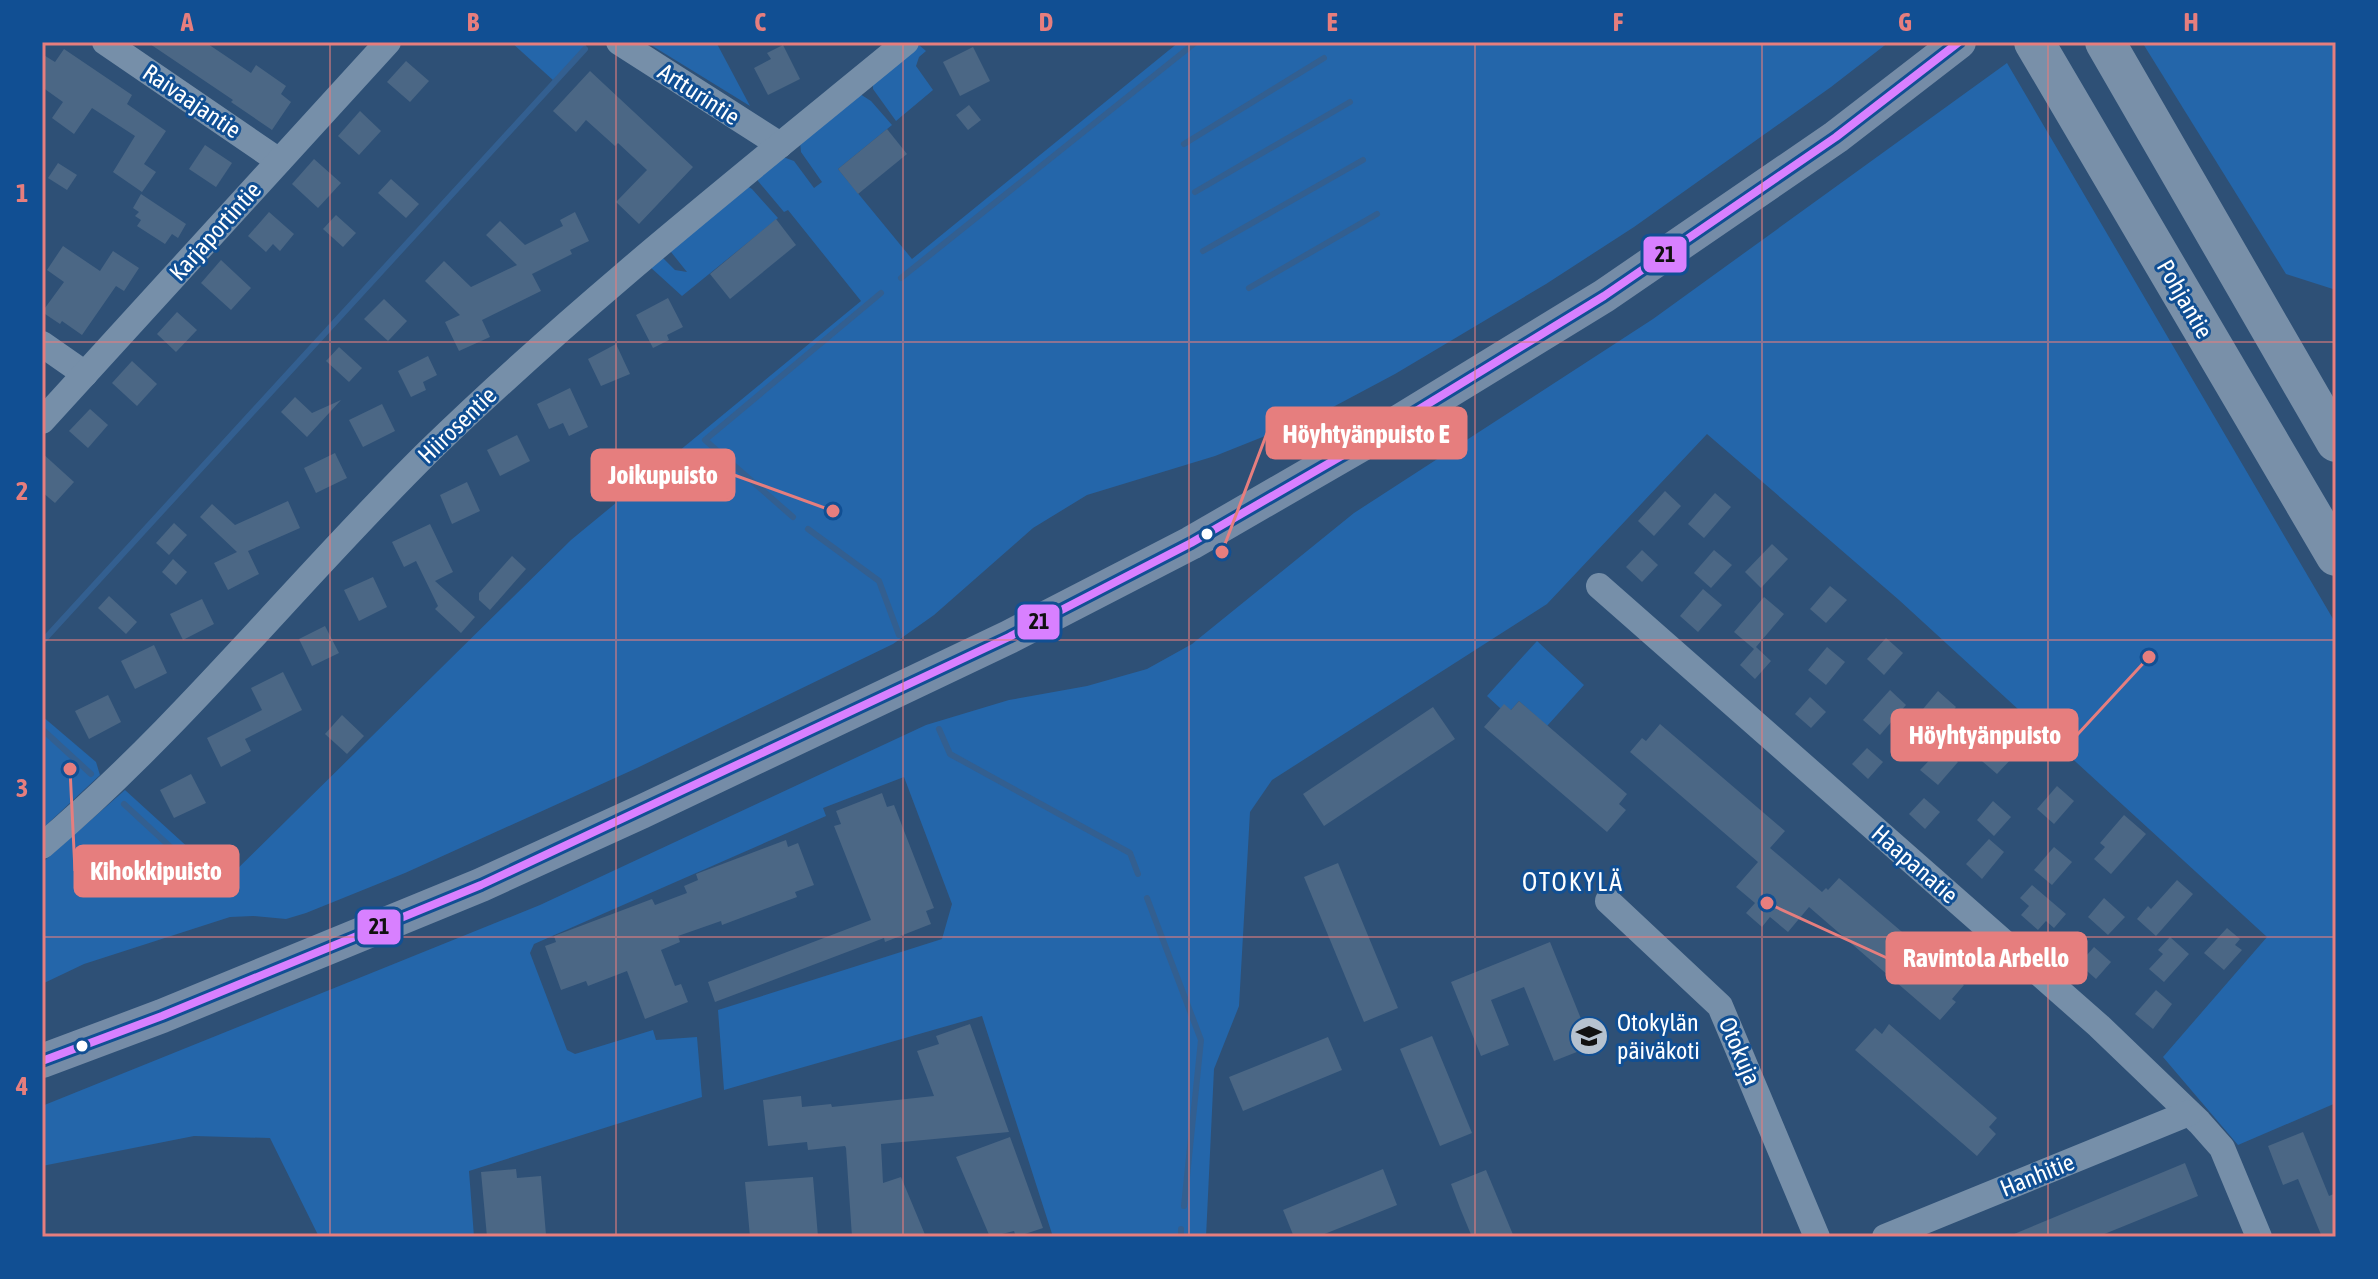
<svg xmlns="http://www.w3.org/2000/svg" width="2378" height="1279" viewBox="0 0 2378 1279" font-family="'Asap Condensed',sans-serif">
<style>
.green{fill:#2466aa}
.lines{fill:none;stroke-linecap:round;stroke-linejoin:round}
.stream{stroke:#335f90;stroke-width:6}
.building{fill:#4b6785}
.minor{stroke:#768fa9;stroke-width:26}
.major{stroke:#758ca7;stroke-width:34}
.highway{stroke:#7990a9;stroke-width:40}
.bus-1-casing{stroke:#114f93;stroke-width:14}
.bus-1{stroke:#d880ff;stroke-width:8}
.grid{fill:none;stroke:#e67e7e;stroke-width:2;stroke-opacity:0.55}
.bus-dot{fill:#fff;stroke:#114f93;stroke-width:3}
.labels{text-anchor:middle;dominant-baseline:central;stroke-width:6;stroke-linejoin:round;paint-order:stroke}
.street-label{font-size:24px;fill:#fff;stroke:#114f93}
.poi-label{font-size:24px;fill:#fff;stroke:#114f93;text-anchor:start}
.neighbourhood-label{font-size:26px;letter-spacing:2px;fill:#fff;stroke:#114f93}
.leader{fill:none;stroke:#e67e7e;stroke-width:3}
.callout-dot{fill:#e67e7e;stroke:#114f93;stroke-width:3}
.callout{fill:#e67e7e;stroke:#e67e7e;stroke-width:3}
.callout-label{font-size:26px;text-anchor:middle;font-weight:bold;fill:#fff}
.line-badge{stroke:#114f93;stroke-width:3}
.pale-badge-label{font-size:22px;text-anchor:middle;font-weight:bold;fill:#111}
.neatline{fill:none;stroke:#e67e7e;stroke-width:3}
.grid-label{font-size:26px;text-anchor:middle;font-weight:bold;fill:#e67e7e}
</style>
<rect width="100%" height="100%" fill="#2e5076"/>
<g class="green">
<polygon points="511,42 589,42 554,81"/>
<polygon points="646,42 716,42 750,106"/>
<polygon points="1179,42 1889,42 1831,87 1634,227 1546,284 1395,374 1318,415 1215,456 1087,495 1033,528 934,615 893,644 637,768 405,873 306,913 286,919 253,916 230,917 84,964 42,984 42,863 125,790 225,881 571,540 861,301 788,210 784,212 758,181 758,178 783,157 794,161 814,188 822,182 801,152 800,142 860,94 871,101 892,125 838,169 912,259"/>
<polygon points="2142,42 2336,42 2336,290 2286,274"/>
<polygon points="919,45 926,51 919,57 916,66 933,90 896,121 873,89 873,83"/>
<polygon points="2007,63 2336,624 2336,1103 2238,1145 2163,1057 2267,937 1899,600 1707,434 1547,604 1272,780 1250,812 1239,1006 1214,1069 1206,1237 1053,1237 982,1016 724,1090 718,1010 942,939 952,904 904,777 823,808 826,816 534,944 530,953 567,1050 575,1054 653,1030 656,1040 697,1037 702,1097 469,1171 474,1237 319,1237 270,1138 194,1136 42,1166 42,1106 540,905 926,725 1009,700 1087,686 1147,669 1192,644 1354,513 1653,319"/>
<polygon points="747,186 752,189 778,218 682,296 649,266 662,257 675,270 687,272 671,252 673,246"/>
<polygon points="1537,641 1584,685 1547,726 1519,701 1511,710 1500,708 1487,696"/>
<polygon points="42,716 96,762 100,775 42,829"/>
</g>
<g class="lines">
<g class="stream">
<polyline points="1184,144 1324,58"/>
<polyline points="1195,192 1350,102"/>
<polyline points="1203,251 1363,160"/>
<polyline points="901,278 1196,42"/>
<polyline points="1249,288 1377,214"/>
<polyline points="793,517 705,440 881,293"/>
<polyline points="808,529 879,581 899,635"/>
<polyline points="42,642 585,49"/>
<polyline points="42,729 91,774"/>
<polyline points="939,729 950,754 1130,853 1138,874"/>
<polyline points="124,804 191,866"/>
<polyline points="1147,898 1201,1040 1184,1206"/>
<polyline points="1181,1237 1181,1229"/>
</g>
</g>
<g class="building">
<polygon points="147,42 205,42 251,73 256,65 286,86 281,94 291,102 272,130 231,102 233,100"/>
<polygon points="783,45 800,79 768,95 754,68 771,59 767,53"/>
<polygon points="973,47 990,81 960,96 943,62"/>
<polygon points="64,49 132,95 127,104 166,131 144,164 156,172 142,192 113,172 135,136 92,108 74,134 52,118 63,102 42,87 42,54 55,62"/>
<polygon points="406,61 429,81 410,102 387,82"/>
<polygon points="590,71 693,167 639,224 616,202 647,170 618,143 615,146 586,120 576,132 553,111"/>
<polygon points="969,105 981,120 968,130 956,115"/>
<polygon points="360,111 381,131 359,155 338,136"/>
<polygon points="887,129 907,154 858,194 838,169"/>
<polygon points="205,145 232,163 216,187 189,169"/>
<polygon points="314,159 341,183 318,208 292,184"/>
<polygon points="58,163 77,175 67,190 48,178"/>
<polygon points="391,179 419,204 406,218 378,193"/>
<polygon points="141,194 186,224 178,238 172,234 165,244 137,226 141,220 135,216 139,212 133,208"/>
<polygon points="269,212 294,234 280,251 273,244 266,252 248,236"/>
<polygon points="575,212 589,241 570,250 572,254 532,274 541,291 482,320 490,337 459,351 445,322 460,315 425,281 444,261 471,287 517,265 486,235 500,221 525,245 563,226 560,220"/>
<polygon points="336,215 356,233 343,247 323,229"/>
<polygon points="776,219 796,245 730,299 710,274"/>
<polygon points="63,246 100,271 113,251 139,268 124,291 116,286 82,335 62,321 60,324 42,312 64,282 47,270"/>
<polygon points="221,260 251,288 231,310 201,283"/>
<polygon points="668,298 683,327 667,335 669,340 653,348 636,315"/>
<polygon points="384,299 407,321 388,341 364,319"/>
<polygon points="177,312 197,330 176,352 157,334"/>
<polygon points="616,344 630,374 601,386 588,359"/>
<polygon points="339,347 362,368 349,382 326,361"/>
<polygon points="428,356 437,375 423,382 426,390 411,397 398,371"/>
<polygon points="132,361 157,384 137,406 112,383"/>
<polygon points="570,388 588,427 569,436 563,423 549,429 537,404"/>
<polygon points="295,397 312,413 341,400 307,437 281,412"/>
<polygon points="382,404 395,431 363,447 349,420"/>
<polygon points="90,409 108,425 88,448 69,431"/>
<polygon points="517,435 530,461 500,476 487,450"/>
<polygon points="42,453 74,482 55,503 42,492"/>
<polygon points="335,453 347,478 316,493 304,468"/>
<polygon points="467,482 480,511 452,524 440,495"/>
<polygon points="1665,491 1681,506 1654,536 1638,521"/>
<polygon points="1715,493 1731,507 1704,538 1688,524"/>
<polygon points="288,501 300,528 248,551 259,574 228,590 214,563 237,552 200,517 212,504 235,525"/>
<polygon points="174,523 187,535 169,555 156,543"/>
<polygon points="430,524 453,572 435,581 475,617 461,633 435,609 438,606 416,561 404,567 392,542"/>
<polygon points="1772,544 1788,559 1761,588 1745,572"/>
<polygon points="1642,550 1658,565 1642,582 1626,567"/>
<polygon points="1714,550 1732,565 1711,588 1694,573"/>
<polygon points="512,556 526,569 490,610 479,600 479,593"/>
<polygon points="173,559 187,572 176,585 162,572"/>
<polygon points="373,577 387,607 359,621 344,590"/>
<polygon points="1830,586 1847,600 1826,623 1810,609"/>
<polygon points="1703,589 1722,605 1698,632 1680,616"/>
<polygon points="109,596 137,622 126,634 98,608"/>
<polygon points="1764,597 1784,614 1756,647 1771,661 1755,679 1740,665 1754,649 1734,632"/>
<polygon points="202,599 214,624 183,640 170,614"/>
<polygon points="325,626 339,653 312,666 299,639"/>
<polygon points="1886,638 1903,653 1884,675 1867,659"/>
<polygon points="154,645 167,673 135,689 121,661"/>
<polygon points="1827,647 1845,662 1826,685 1808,670"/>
<polygon points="283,672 302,710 245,739 251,751 221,767 207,738 262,710 251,688"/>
<polygon points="1890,690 1906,705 1880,735 1863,720"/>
<polygon points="1938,691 1956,707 1941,725 1923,709"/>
<polygon points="108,695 121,722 89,739 75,711"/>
<polygon points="1810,697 1826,712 1811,728 1795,714"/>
<polygon points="1519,701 1627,794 1619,804 1626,810 1607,832 1484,727 1504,704 1511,710"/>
<polygon points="1433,707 1455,739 1324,826 1303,794"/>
<polygon points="342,715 364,736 347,754 325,734"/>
<polygon points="1660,724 1785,831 1770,848 1822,892 1826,888 1828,890 1839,878 1964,985 1952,999 1956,1002 1940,1020 1809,907 1788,932 1770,917 1762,927 1746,913 1755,903 1736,887 1758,862 1630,752 1642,738 1646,741"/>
<polygon points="1992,737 2013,757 1997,774 1975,755"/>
<polygon points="1867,748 1883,762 1868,779 1852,764"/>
<polygon points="1941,748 1958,762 1938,785 1920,770"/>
<polygon points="191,774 206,803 174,818 160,790"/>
<polygon points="2057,786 2074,801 2054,824 2037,809"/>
<polygon points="882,793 887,807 894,805 934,908 926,911 931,924 885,942 884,938 715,1002 708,982 871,920 834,826 841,824 836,811"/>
<polygon points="1924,798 1940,812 1925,829 1909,814"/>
<polygon points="1993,801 2011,817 1994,836 1977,820"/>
<polygon points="2124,815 2146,834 2111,874 2094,859 2105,847 2100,843"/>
<polygon points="1989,839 2004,852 1982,879 1966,864"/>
<polygon points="786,840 788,847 798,843 814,885 795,892 797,897 722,925 721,921 678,936 680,942 661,950 675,986 681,984 688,1002 645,1019 627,971 588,986 586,981 561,990 545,946 556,942 554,936 652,899 655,905 687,893 684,886 698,880 696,874"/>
<polygon points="2054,847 2072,862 2052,885 2034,870"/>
<polygon points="1338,863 1398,1008 1364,1022 1304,877"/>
<polygon points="2177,880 2193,894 2156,936 2137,919 2148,906 2151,909"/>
<polygon points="2032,885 2066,914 2054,928 2046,921 2038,930 2021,915 2029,906 2020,898"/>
<polygon points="2104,898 2125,917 2108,935 2088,917"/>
<polygon points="2227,928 2240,939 2235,945 2242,950 2224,970 2204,953"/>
<polygon points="2170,937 2189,954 2164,982 2149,969 2163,954 2158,950"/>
<polygon points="1550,942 1592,1046 1554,1061 1524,987 1491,1000 1509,1045 1481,1056 1451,982"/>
<polygon points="2094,947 2111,962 2096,979 2079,964"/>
<polygon points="2156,990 2172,1004 2153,1029 2135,1014"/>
<polygon points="970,1024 1009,1132 881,1144 883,1183 901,1177 926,1237 852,1237 846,1148 845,1146 808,1150 807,1142 768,1146 763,1100 801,1096 802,1107 831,1104 832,1107 934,1096 917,1051 939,1044 936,1036"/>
<polygon points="1889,1024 1997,1118 1989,1127 1996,1134 1977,1156 1855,1050 1875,1028 1882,1034"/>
<polygon points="1432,1036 1472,1133 1440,1146 1400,1049"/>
<polygon points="1328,1037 1342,1070 1243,1111 1229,1077"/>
<polygon points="2303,1132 2329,1196 2336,1193 2336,1237 2322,1237 2298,1179 2283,1185 2268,1146"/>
<polygon points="1010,1137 1043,1228 1016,1237 1014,1231 990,1237 956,1157"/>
<polygon points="2185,1163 2198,1196 2097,1237 2007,1237"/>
<polygon points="516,1169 517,1178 541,1176 546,1235 487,1237 481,1172"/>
<polygon points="1383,1169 1397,1205 1317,1237 1294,1237 1283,1210"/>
<polygon points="1486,1170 1514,1237 1472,1237 1460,1208 1451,1184"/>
<polygon points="813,1177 818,1237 750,1237 745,1182"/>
</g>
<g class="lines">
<g class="minor">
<polyline points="105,42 279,161"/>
<polyline points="619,42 780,145"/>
<polyline points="42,344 85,374"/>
<polyline points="42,421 388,42"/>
<polyline points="1599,586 2099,1026 2199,1122 2222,1148 2259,1237"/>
<path d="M 42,846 C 182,727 297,581 428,452 C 578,306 744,175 906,42"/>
<polyline points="1608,901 1720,1006 1817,1237"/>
<polyline points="1885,1237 2189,1113"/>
</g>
<polyline class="major" points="42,1061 162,1016 481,885 641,812 1009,637 1191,543 1364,443 1604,296 1836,137 1959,42"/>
<g class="highway">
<polyline points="2034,42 2336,556"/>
<polyline points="2105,42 2336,442"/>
</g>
<g class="bus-1-casing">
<polyline id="bus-1" points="42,1061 162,1016 481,885 1009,637 1191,543 1364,443 1604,296 1836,137 1959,42"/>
</g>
<use href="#bus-1" class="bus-1"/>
</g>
<path class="grid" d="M 330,42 L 330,1237M 616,42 L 616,1237M 903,42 L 903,1237M 1189,42 L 1189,1237M 1475,42 L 1475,1237M 1762,42 L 1762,1237M 2048,42 L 2048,1237M 42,342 L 2336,342M 42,640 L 2336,640M 42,937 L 2336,937"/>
<defs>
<g id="school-disc" transform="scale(2)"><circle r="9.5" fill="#b6c2cf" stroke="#114f93"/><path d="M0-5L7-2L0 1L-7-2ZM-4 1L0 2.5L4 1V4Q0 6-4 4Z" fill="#111"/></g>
</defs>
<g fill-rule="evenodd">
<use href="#school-disc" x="1589" y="1036"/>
</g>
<g class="bus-dot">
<circle cx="1207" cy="534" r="7"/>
<circle cx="82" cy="1046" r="7"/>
</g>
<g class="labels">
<g class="street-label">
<text transform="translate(699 94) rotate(33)">Artturintie</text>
<text transform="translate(192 101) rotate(34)">Raivaajantie</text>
<text transform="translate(215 231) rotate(-48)">Karjaportintie</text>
<text transform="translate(2185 299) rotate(60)">Pohjantie</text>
<text transform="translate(457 425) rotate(-44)">Hiirosentie</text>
<text transform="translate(1915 864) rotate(41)">Haapanatie</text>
<text transform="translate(1740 1051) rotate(67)">Otokuja</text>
<text transform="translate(2037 1175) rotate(-22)">Hanhitie</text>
</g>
<g class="poi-label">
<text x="1617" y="1022">Otokylän<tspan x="1617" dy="28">päiväkoti</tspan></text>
</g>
<g class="neighbourhood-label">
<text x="1573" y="882">OTOKYLÄ</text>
</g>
</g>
<path class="leader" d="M1222 552L1267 433M833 511L734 475M2149 657L2077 735M70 769L75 871M1767 903L1887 958"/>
<g class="callout-dot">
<circle cx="1222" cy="552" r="8"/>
<circle cx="833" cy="511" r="8"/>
<circle cx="2149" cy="657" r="8"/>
<circle cx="70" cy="769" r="8"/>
<circle cx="1767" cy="903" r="8"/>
</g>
<g class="callout">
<rect x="1267" y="408" width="199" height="50" rx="8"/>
<rect x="592" y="450" width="142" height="50" rx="8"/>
<rect x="1892" y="710" width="185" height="50" rx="8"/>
<rect x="75" y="846" width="163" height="50" rx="8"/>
<rect x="1887" y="933" width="199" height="50" rx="8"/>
</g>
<g class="callout-label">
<text x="1366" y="443">Höyhtyänpuisto E</text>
<text x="663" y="484">Joikupuisto</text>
<text x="1985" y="744">Höyhtyänpuisto</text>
<text x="156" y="880">Kihokkipuisto</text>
<text x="1986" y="967">Ravintola Arbello</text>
</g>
<g class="line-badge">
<rect x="1642" y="235" width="46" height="39" rx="8" fill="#d880ff"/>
<rect x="1016" y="603" width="45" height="38" rx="8" fill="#d880ff"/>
<rect x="356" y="908" width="46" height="38" rx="8" fill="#d880ff"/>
</g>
<g class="pale-badge-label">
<text x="1665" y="262">21</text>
<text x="1039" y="629">21</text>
<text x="379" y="934">21</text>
</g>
<rect width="2378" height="1279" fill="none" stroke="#114f93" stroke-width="88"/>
<rect x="44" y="44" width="2290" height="1191" class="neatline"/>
<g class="grid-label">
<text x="187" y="31">A</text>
<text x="473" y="31">B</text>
<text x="760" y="31">C</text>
<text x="1046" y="31">D</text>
<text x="1332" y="31">E</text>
<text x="1618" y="31">F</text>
<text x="1905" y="31">G</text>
<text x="2191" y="31">H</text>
<text x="22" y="202">1</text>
<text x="22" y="500">2</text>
<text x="22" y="797">3</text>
<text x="22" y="1095">4</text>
</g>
</svg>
